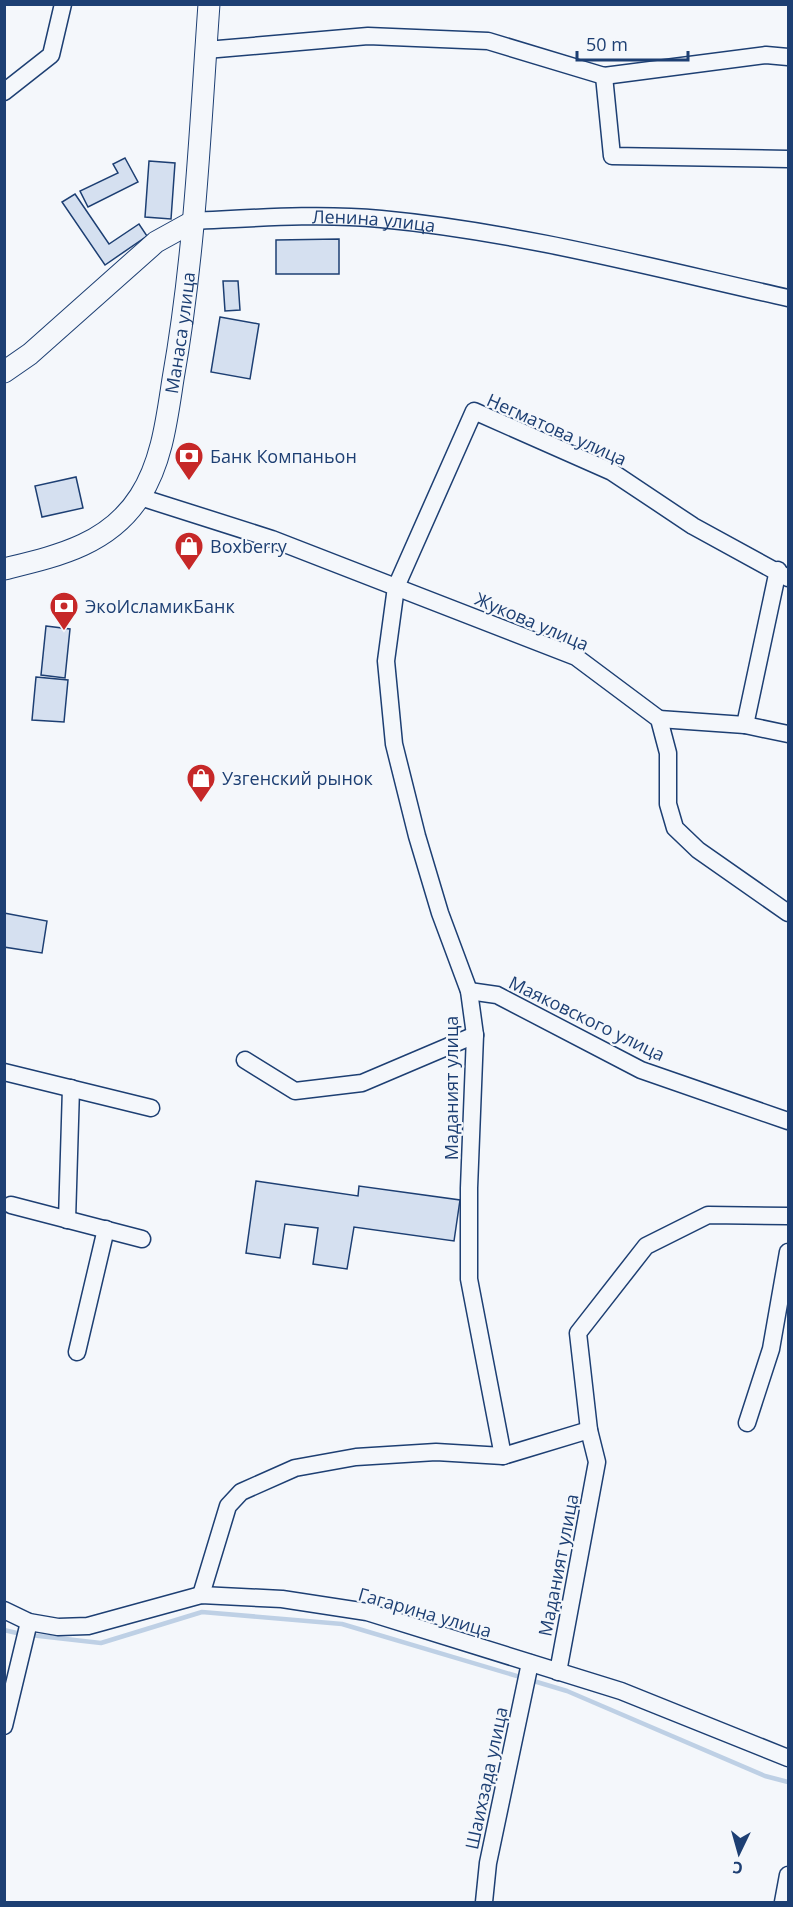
<svg xmlns="http://www.w3.org/2000/svg" width="793" height="1907" viewBox="0 0 793 1907" font-family="'Open Sans',sans-serif">
<style>
.lines{fill:none;stroke-linecap:round;stroke-linejoin:round}
.stream{stroke:#bed0e5;stroke-width:4.5}
.building{fill:#d5e0f0;stroke:#1d3f73;stroke-width:1.5}
.minor-casing{stroke:#1d3f73;stroke-width:19}
.major-casing{stroke:#1d3f73;stroke-width:23}
.minor{stroke:#f4f7fb;stroke-width:16}
.major{stroke:#f4f7fb;stroke-width:21}
.labels{text-anchor:middle;dominant-baseline:central;stroke-width:4.5;stroke-linejoin:round;paint-order:stroke}
.street-label{font-size:18px;fill:#1d3f73;stroke:#f4f7fb}
.poi-label{font-size:18px;fill:#1d3f73;stroke:#f4f7fb;text-anchor:start}
</style>
<rect width="100%" height="100%" fill="#f4f7fb"/>
<g class="lines">
<g class="stream">
<polyline points="4,1630 21,1634"/>
<polyline points="30,1635 101,1643 202,1612 342,1624 567,1691 765,1776 788,1782"/>
</g>
</g>
<g class="building">
<polygon points="125,158 138,182 88,207 80,191 118,173 113,164"/>
<polygon points="149,161 175,163 171,219 145,217"/>
<polygon points="75,194 109,244 139,224 147,236 105,265 62,202"/>
<polygon points="339,239 339,274 276,274 276,240"/>
<polygon points="223,281 238,281 240,310 225,311"/>
<polygon points="220,317 259,324 250,379 211,372"/>
<polygon points="76,477 83,508 42,517 35,486"/>
<polygon points="46,626 70,629 65,678 41,675"/>
<polygon points="36,677 68,680 64,722 32,720"/>
<polygon points="4,913 47,921 42,953 4,947"/>
<polygon points="256,1181 358,1196 359,1186 460,1200 454,1241 354,1227 347,1269 313,1264 318,1228 285,1224 280,1258 246,1253"/>
</g>
<g class="lines">
<g class="minor-casing">
<g id="minor">
<polyline points="206,50 368,36 488,41 604,76 766,55 788,57"/>
<polyline points="604,76 612,156 788,159"/>
<polyline points="4,92 51,55 63,4"/>
<path id="s1" d="M 194,221 C 256,218 319,213 381,219 C 519,232 654,268 788,298"/>
<polyline points="140,497 272,539 576,657 659,719 668,753 668,804 675,828 698,850 788,913"/>
<polyline points="659,719 745,725 788,734"/>
<polyline points="745,725 778,570"/>
<polyline points="469,991 497,995 641,1070 788,1121"/>
<polyline points="245,1060 295,1091 362,1083 475,1035"/>
<polyline points="4,1072 151,1108"/>
<polyline points="11,1205 142,1239"/>
<polyline points="67,1220 71,1088"/>
<polyline points="77,1352 106,1229"/>
<polyline points="747,1423 771,1349 788,1252"/>
<polyline points="503,1456 469,1279 469,1188 475,1035 469,991 440,913 417,836 394,744 386,661 396,587 474,411 612,472 693,526 788,578"/>
<polyline points="201,1595 228,1506 241,1492 295,1468 356,1457 436,1452 503,1456 589,1430"/>
<polyline points="4,1610 29,1622 58,1627 88,1626 201,1595 282,1599 367,1612 621,1691 788,1758"/>
<polyline points="558,1672 597,1462 589,1430 578,1333 646,1246 708,1215 788,1216"/>
<polyline points="4,1726 29,1622"/>
<polyline points="484,1902 488,1863 530,1663"/>
<polyline points="783,1902 788,1875"/>
</g>
</g>
<g class="major-casing">
<g id="major">
<polyline points="4,372 30,354 156,242 194,221"/>
<path id="s2" d="M 4,569 C 57,556 109,545 140,496 C 162,462 167,418 173,379 C 195,255 200,130 209,4"/>
</g>
</g>
<use href="#minor" class="minor"/>
<use href="#major" class="major"/>
</g>
<defs>
<g id="bank-pin" transform="scale(1.5)"><path d="M0 17L-7.5 6A9.5 9.5 0 1 1 7.5 6Z" fill="#c62828" stroke="#f4f7fb"/><path d="M-6-4H6V4H-6ZM0-2.3a2.3 2.3 0 1 0 0 4.6a2.3 2.3 0 1 0 0-4.6Z" fill="#fff"/></g>
<g id="shop-pin" transform="scale(1.5)"><path d="M0 17L-7.5 6A9.5 9.5 0 1 1 7.5 6Z" fill="#c62828" stroke="#f4f7fb"/><path d="M-5-2.5h2.3a2.7 3.5 0 0 1 5.4 0H5L5.5 6h-11ZM-1.5-2.5h3a1.5 2.3 0 0 0-3 0Z" fill="#fff"/></g>
</defs>
<g fill-rule="evenodd">
<use href="#bank-pin" x="189" y="456"/>
<use href="#shop-pin" x="189" y="546"/>
<use href="#bank-pin" x="64" y="606"/>
<use href="#shop-pin" x="201" y="778"/>
</g>
<g class="labels">
<g class="street-label">
<text stroke="none"><textPath href="#s1" startOffset="180">Ленина улица</textPath></text>
<text stroke="none"><textPath href="#s2" startOffset="328">Манаса улица</textPath></text>
<text transform="translate(557 429) rotate(24)">Негматова улица</text>
<text transform="translate(532 621) rotate(23)">Жукова улица</text>
<text transform="translate(587 1018) rotate(26)">Маяковского улица</text>
<text transform="translate(451 1088) rotate(-90)">Маданият улица</text>
<text transform="translate(558 1565) rotate(-79)">Маданият улица</text>
<text transform="translate(425 1612) rotate(16)">Гагарина улица</text>
<text transform="translate(486 1778) rotate(-78)">Шаихзада улица</text>
</g>
<g class="poi-label">
<text x="210" y="456">Банк Компаньон</text>
<text x="210" y="546">Boxberry</text>
<text x="85" y="606">ЭкоИсламикБанк</text>
<text x="222" y="778">Узгенский рынок</text>
</g>
</g>
<rect width="793" height="1907" fill="none" stroke="#1d3f73" stroke-width="12"/>
<g transform="translate(739 1853) rotate(185)" stroke="#f4f7fb" stroke-width="4.5" paint-order="stroke">
<path d="M0-4.5L10 22L0 15L-10 22Z" fill="#1d3f73"/>
<text y="-9" font-size="16" font-weight="bold" text-anchor="middle" fill="#1d3f73">С</text>
</g>
<path d="M577 51v9h111v-9" fill="none" stroke="#1d3f73" stroke-width="3"/>
<text x="586" y="51" font-size="18" fill="#1d3f73" stroke="#f4f7fb" stroke-width="4.5" paint-order="stroke">50 m</text>
</svg>
